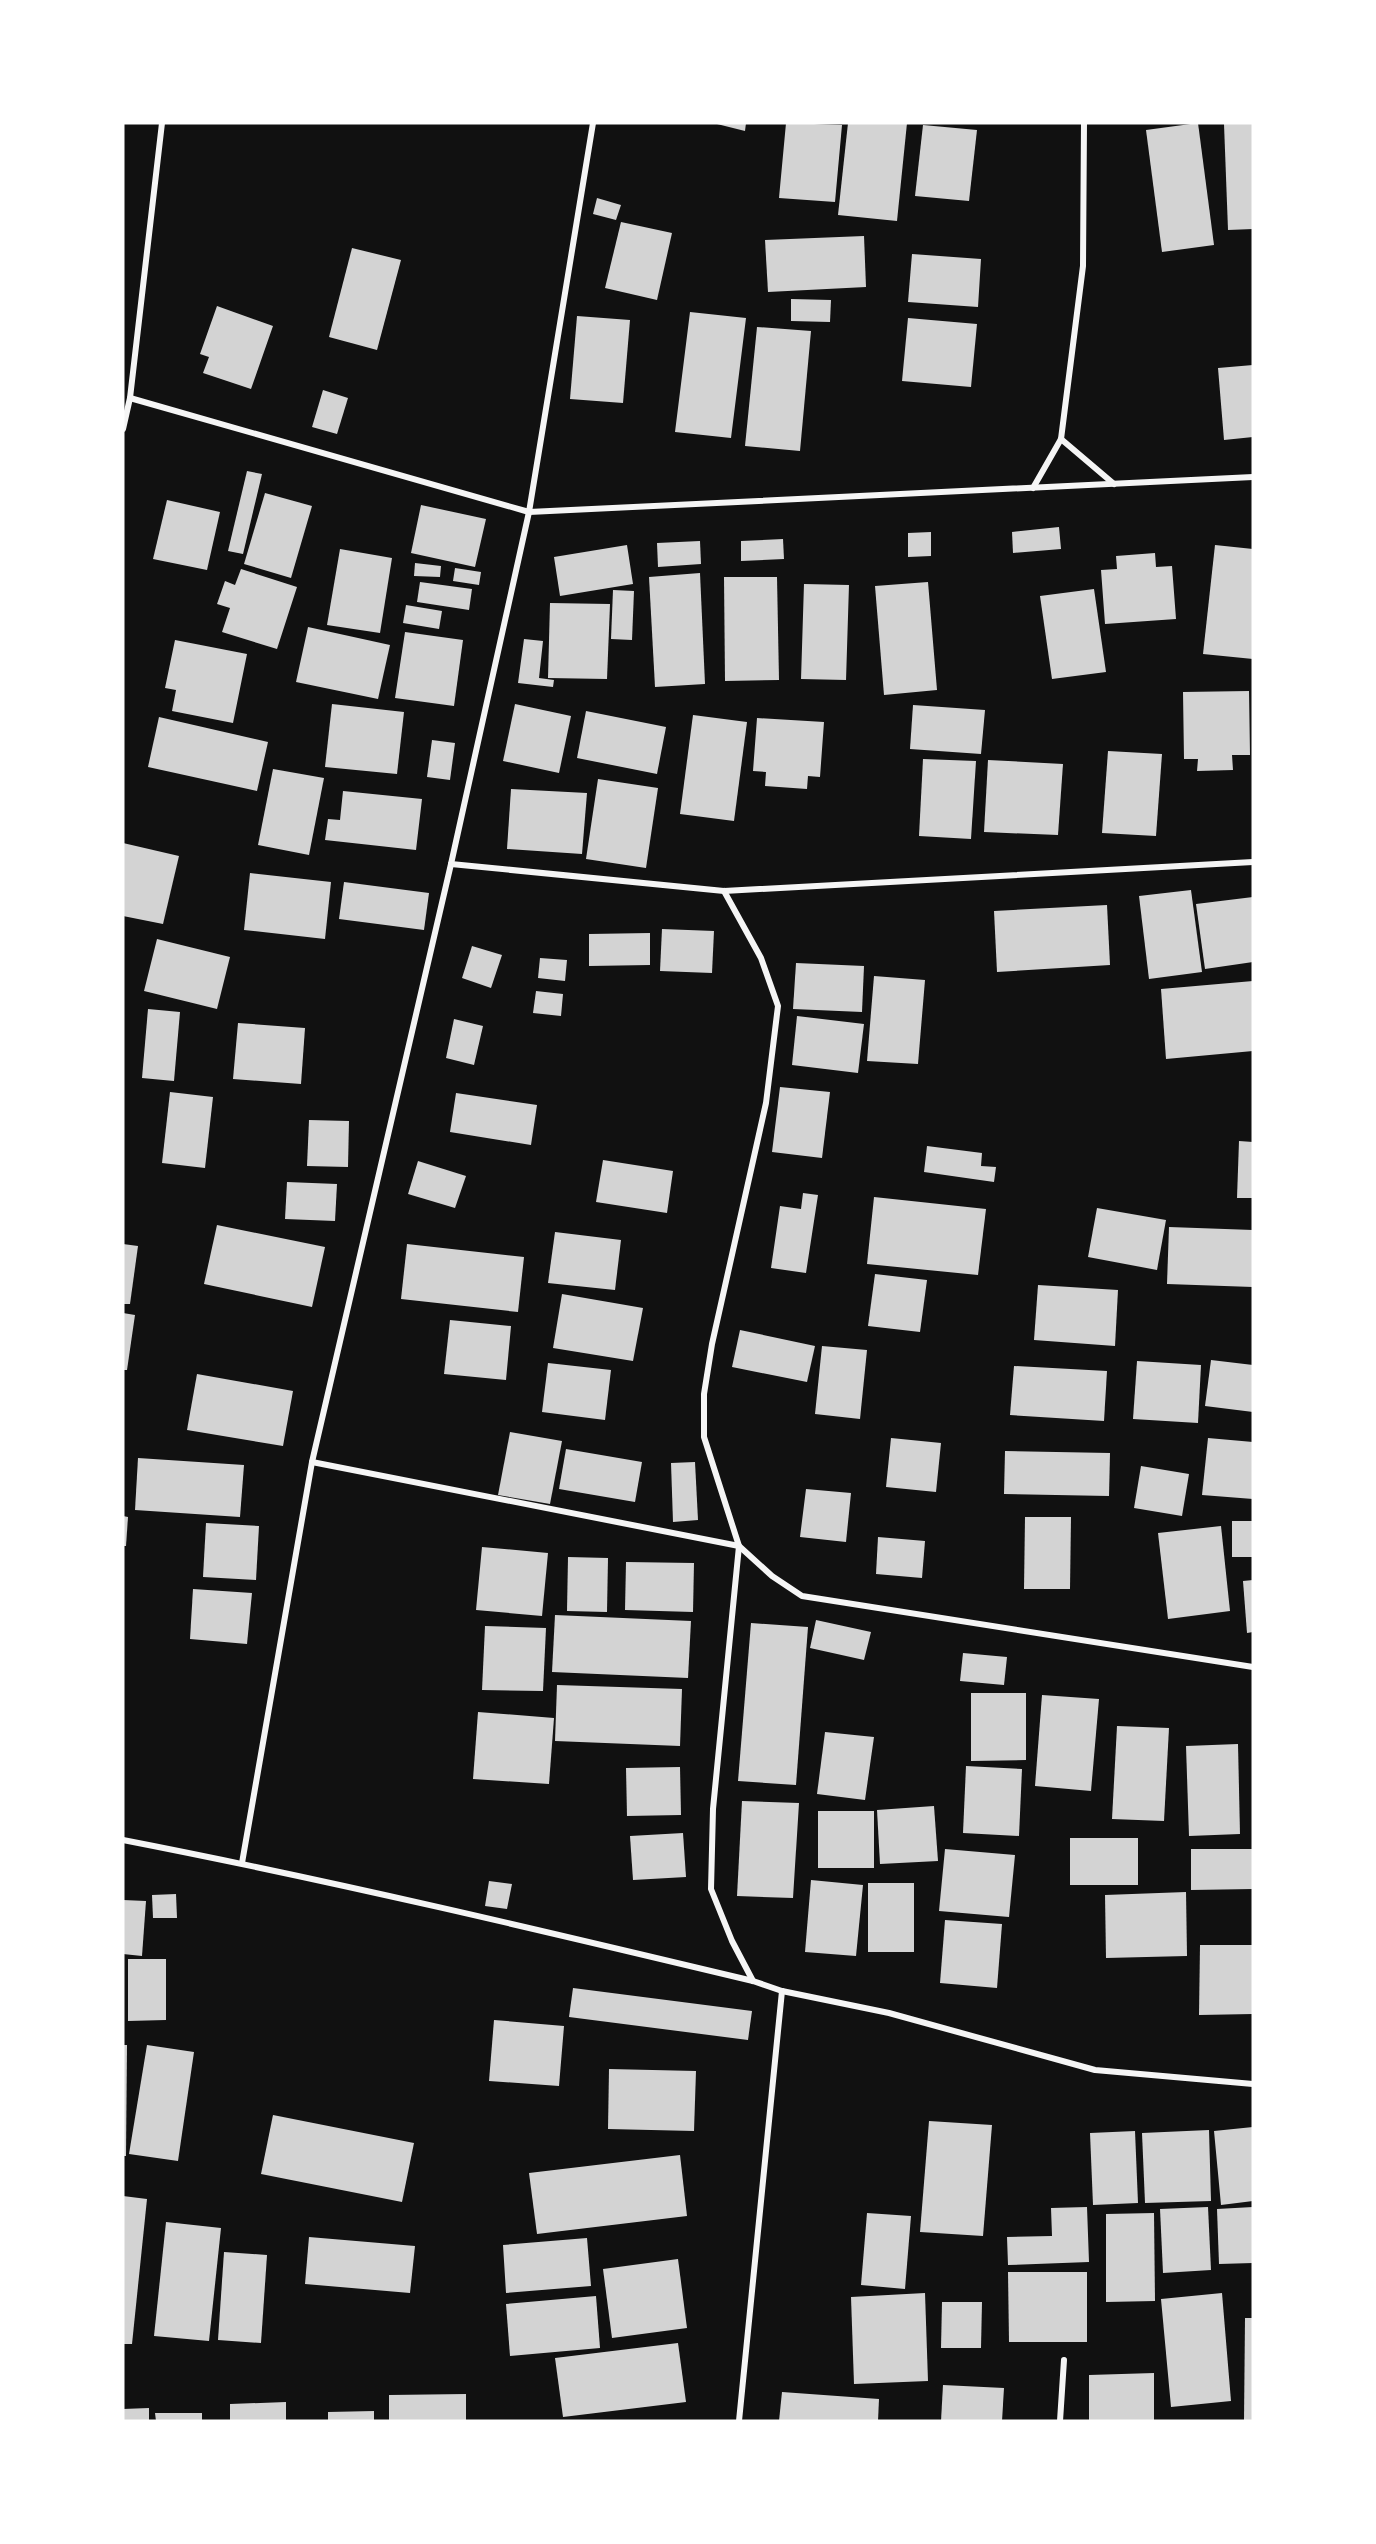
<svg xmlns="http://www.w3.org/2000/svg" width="1376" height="2544" viewBox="0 0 1376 2544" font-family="'Asap Condensed',sans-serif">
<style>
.building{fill:#d3d3d3}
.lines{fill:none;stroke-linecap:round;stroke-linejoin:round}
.minor{stroke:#f5f5f5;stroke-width:6}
</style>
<rect width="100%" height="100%" fill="#111"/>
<g class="building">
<polygon points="713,123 746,123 745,131"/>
<polygon points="786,123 842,125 835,202 779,198"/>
<polygon points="848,123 907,123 897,221 838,215"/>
<polygon points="1198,123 1214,245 1162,252 1146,130"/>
<polygon points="1253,123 1253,229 1228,230 1224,124"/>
<polygon points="923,125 977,130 969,201 915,196"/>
<polygon points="597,198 621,205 616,220 593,214"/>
<polygon points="621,222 672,233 657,300 605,288"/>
<polygon points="864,236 866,287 768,292 765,240"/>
<polygon points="352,248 401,260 377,350 329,337"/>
<polygon points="912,254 981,259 978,307 908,302"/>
<polygon points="791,299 831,300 830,322 791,321"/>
<polygon points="217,306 273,326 251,389 203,373 209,357 200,354"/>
<polygon points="690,312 746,318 731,438 675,432"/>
<polygon points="577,316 630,320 623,403 570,399"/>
<polygon points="908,318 977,324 971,387 902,381"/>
<polygon points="757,327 811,331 800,451 745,446"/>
<polygon points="1253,365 1253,437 1224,440 1218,368"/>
<polygon points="323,390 348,398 337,434 312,427"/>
<polygon points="247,471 262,474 243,554 228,551"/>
<polygon points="265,493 312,506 291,578 244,564"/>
<polygon points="167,500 220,512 207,570 153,559"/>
<polygon points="421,505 486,519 475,567 411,553"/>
<polygon points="1059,527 1061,549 1013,553 1012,532"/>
<polygon points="931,532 931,556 908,557 908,533"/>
<polygon points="783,539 784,559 741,561 741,541"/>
<polygon points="700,541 701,564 658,567 657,543"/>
<polygon points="627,545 633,584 560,596 554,557"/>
<polygon points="1215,545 1253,549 1253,659 1203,654"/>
<polygon points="340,549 392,558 380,633 327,625"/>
<polygon points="1155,553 1156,567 1172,566 1176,619 1105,624 1101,570 1117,569 1116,556"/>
<polygon points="415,563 441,566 440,577 414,576"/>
<polygon points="455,568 481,572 479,585 453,581"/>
<polygon points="241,569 297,587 277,649 222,632 230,608 217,604 225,581 235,585"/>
<polygon points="700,573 705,684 655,687 649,577"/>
<polygon points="724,577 777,577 779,680 725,681"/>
<polygon points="420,582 472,589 469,610 417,602"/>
<polygon points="928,582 937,690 884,695 875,586"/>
<polygon points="804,584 849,585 846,680 801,679"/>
<polygon points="1094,589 1106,672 1052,679 1040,596"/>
<polygon points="613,590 634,591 632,640 611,639"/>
<polygon points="550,603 610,604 607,679 548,678"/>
<polygon points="406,605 442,611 439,629 403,623"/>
<polygon points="308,627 390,645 378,699 296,682"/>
<polygon points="405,632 463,640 454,706 395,698"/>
<polygon points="524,639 543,641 539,678 554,680 553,687 518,683"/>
<polygon points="175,640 247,654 233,723 172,711 176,690 165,688"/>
<polygon points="1249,691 1250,755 1232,755 1233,770 1197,771 1198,759 1184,759 1183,692"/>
<polygon points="332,704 404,712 397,774 325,767"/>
<polygon points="515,704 571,716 559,773 503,761"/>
<polygon points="913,705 985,710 981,754 910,749"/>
<polygon points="586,711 666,727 657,774 577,758"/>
<polygon points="693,715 747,722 734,821 680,814"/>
<polygon points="159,717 268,742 257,791 148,767"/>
<polygon points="757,718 824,722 820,777 808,776 807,789 765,786 766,772 753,771"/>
<polygon points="432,740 455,743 450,780 427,777"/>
<polygon points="1108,751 1162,754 1156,836 1102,833"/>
<polygon points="923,759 976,761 971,839 919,836"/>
<polygon points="988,760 1063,764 1058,835 984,832"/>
<polygon points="273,769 324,778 309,855 258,845"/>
<polygon points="598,779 658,788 646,868 586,859"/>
<polygon points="511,789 587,793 582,854 507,849"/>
<polygon points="343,791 422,799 416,850 325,840 328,819 340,820"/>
<polygon points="123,843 179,856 163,924 123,916"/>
<polygon points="250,873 331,882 325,939 244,930"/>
<polygon points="344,882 429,893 424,930 339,919"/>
<polygon points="1191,890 1202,972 1149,979 1139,896"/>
<polygon points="1253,897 1253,962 1205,969 1196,904"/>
<polygon points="1107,905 1110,965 997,972 994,911"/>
<polygon points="662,929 714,931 712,973 660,971"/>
<polygon points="650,933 650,965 589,966 589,934"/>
<polygon points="157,939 230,957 217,1009 144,991"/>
<polygon points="472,946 502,955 491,988 462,978"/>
<polygon points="540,958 567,960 565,981 538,978"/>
<polygon points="796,963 864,966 862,1012 793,1009"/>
<polygon points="874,976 925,980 918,1064 867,1061"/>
<polygon points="1253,981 1253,1051 1166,1059 1161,989"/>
<polygon points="536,991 563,994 561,1016 533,1013"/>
<polygon points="148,1009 180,1012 174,1081 142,1078"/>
<polygon points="797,1016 864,1024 858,1073 792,1065"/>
<polygon points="454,1019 483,1026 474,1065 446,1058"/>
<polygon points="238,1023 305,1028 301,1084 233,1079"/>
<polygon points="780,1087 830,1092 822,1158 772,1152"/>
<polygon points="170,1092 213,1097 205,1168 162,1163"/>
<polygon points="456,1093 537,1105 531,1145 450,1132"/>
<polygon points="309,1120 349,1121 348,1167 307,1166"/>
<polygon points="1239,1141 1253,1142 1253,1198 1237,1198"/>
<polygon points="927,1146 982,1153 981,1166 996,1167 994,1182 924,1172"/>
<polygon points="603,1160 673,1171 667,1213 596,1202"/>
<polygon points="418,1161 466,1176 455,1208 408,1194"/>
<polygon points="287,1182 337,1184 335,1221 285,1219"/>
<polygon points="803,1193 818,1195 806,1273 771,1268 780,1206 801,1209"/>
<polygon points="874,1197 986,1209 978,1275 867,1264"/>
<polygon points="1097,1208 1166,1220 1157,1270 1088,1257"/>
<polygon points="217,1225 325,1247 312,1307 204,1284"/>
<polygon points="1169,1227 1253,1230 1253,1287 1167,1284"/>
<polygon points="555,1232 621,1240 615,1290 548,1283"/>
<polygon points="123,1244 138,1246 130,1304 123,1304"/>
<polygon points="407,1244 524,1257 518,1312 401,1299"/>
<polygon points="875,1274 927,1280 920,1332 868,1326"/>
<polygon points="1038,1285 1118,1290 1115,1346 1034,1340"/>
<polygon points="562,1294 643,1308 633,1361 553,1348"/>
<polygon points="123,1313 135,1315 127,1370 123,1370"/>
<polygon points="450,1320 511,1326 506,1380 444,1374"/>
<polygon points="740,1330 815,1346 807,1382 732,1367"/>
<polygon points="822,1346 867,1350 860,1419 815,1414"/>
<polygon points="1211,1360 1253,1365 1253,1412 1205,1406"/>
<polygon points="1137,1361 1201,1365 1198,1423 1133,1419"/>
<polygon points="548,1363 611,1370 605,1420 542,1412"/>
<polygon points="1014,1366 1107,1371 1104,1421 1010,1415"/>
<polygon points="197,1374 293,1391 283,1446 187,1430"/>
<polygon points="510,1432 562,1441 550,1504 498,1495"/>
<polygon points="891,1438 941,1443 936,1492 886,1487"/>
<polygon points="1208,1438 1253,1442 1253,1499 1202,1495"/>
<polygon points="566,1449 642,1462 635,1502 559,1489"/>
<polygon points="1005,1451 1110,1453 1109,1496 1004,1494"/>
<polygon points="138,1458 244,1465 240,1517 135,1510"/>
<polygon points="695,1462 698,1520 673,1522 671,1463"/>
<polygon points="1141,1466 1189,1474 1182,1516 1134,1508"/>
<polygon points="806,1489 851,1493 846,1542 800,1537"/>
<polygon points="123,1516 128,1517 126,1546 123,1546"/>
<polygon points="1025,1517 1071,1517 1070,1589 1024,1589"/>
<rect x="1232" y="1521" width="21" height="36"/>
<polygon points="206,1523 259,1526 256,1580 203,1577"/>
<polygon points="1221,1526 1230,1611 1168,1619 1158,1533"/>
<polygon points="878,1537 925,1541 922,1578 876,1574"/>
<polygon points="482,1547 548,1553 542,1616 476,1610"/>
<polygon points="568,1557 608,1558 607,1612 567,1611"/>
<polygon points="626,1562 694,1563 693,1612 625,1610"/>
<polygon points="1253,1580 1253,1632 1247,1633 1243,1581"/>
<polygon points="193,1589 252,1593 247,1644 190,1639"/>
<polygon points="555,1615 691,1621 688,1678 552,1672"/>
<polygon points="816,1620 871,1632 864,1660 810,1648"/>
<polygon points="751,1623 808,1627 796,1785 738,1781"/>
<polygon points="485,1626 546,1628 543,1691 482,1690"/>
<polygon points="963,1653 1007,1657 1004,1685 960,1681"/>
<polygon points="557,1685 682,1689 680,1746 555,1741"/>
<polygon points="971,1693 1026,1693 1026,1760 971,1761"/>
<polygon points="1042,1695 1099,1699 1091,1791 1035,1786"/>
<polygon points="478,1712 554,1718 549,1784 473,1779"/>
<polygon points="1117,1726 1169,1728 1164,1821 1112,1819"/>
<polygon points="825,1732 874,1737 865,1800 817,1794"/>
<polygon points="1238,1744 1240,1834 1189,1836 1186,1746"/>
<polygon points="966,1766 1022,1769 1019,1836 963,1833"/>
<polygon points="680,1767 681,1815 627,1816 626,1768"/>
<polygon points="742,1801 799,1803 793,1898 737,1896"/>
<polygon points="934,1806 938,1861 880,1864 877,1810"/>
<rect x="818" y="1811" width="56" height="57"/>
<polygon points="683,1833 686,1877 633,1880 630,1836"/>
<rect x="1070" y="1838" width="68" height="47"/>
<polygon points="945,1849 1015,1855 1009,1917 939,1911"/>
<polygon points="1191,1849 1253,1849 1253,1889 1191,1890"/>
<polygon points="811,1880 863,1885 856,1956 805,1952"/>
<polygon points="489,1881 512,1884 507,1909 485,1906"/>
<rect x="868" y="1883" width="46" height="69"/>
<polygon points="1186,1892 1187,1956 1106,1958 1105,1895"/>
<polygon points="176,1894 177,1918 153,1918 152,1895"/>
<polygon points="123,1900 146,1901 142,1956 123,1954"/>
<polygon points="945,1920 1002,1924 997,1988 940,1983"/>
<polygon points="1200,1945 1253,1945 1253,2014 1199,2015"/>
<polygon points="128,1959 166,1959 166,2020 128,2021"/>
<polygon points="573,1988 752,2011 748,2040 569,2017"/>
<polygon points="494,2020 564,2026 559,2086 489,2081"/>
<polygon points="123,2045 127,2045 126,2156 123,2156"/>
<polygon points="147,2045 194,2052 178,2161 129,2154"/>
<polygon points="609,2069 696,2071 694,2131 608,2129"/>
<polygon points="273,2115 414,2143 402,2202 261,2174"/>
<polygon points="929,2121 992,2125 983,2236 920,2232"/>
<polygon points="1253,2127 1253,2201 1221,2205 1214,2131"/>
<polygon points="1209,2130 1211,2201 1145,2203 1142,2133"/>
<polygon points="1135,2131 1138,2203 1093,2205 1090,2133"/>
<polygon points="680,2155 687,2216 537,2234 529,2173"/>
<polygon points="123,2196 147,2199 132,2344 123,2344"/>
<polygon points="1087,2207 1089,2262 1008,2265 1007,2237 1052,2236 1051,2208"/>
<polygon points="1208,2207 1211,2270 1163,2273 1160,2209"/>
<polygon points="1253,2207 1253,2263 1219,2264 1217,2209"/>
<polygon points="867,2213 911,2216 905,2289 861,2285"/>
<polygon points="1154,2213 1155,2301 1106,2302 1106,2214"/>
<polygon points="166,2222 221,2228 209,2341 154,2336"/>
<polygon points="309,2237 415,2246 410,2293 305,2284"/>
<polygon points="587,2238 591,2286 506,2293 503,2245"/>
<polygon points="224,2252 267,2255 261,2343 218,2340"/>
<polygon points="678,2259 687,2328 612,2338 603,2269"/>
<polygon points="1008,2272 1087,2272 1087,2342 1009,2342"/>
<polygon points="925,2293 928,2381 854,2384 851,2297"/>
<polygon points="1222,2293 1231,2401 1171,2407 1161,2299"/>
<polygon points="596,2296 600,2348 510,2356 506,2304"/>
<polygon points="942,2302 982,2302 981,2348 941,2348"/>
<polygon points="1245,2318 1253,2318 1253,2421 1244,2421"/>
<polygon points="678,2343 686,2402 563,2417 555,2358"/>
<polygon points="1154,2373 1154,2421 1089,2421 1089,2375"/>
<polygon points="943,2385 1004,2388 1002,2421 941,2421"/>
<polygon points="782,2392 879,2399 878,2421 779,2421"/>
<polygon points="466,2394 466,2421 389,2421 389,2395"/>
<polygon points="286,2402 286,2421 230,2421 230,2404"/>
<polygon points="149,2408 149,2421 123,2421 123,2409"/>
<polygon points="374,2411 374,2421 328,2421 328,2412"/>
<polygon points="155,2413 202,2413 202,2421 156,2421"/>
</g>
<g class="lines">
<g class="minor">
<polyline points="130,398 529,512 1253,477"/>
<polyline points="123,429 130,398 162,123"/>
<polyline points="1061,439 1114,484"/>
<polyline points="1033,488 1061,439 1083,266 1084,123"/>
<polyline points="451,864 724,891 1253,862"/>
<polyline points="724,891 761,958 778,1006 766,1103 712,1344 704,1394 704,1437 739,1546 713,1809 711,1889 732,1941 753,1981"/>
<polyline points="312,1462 739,1546 772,1576 802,1596 1253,1667"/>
<path d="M 123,1840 C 334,1881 544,1931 753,1981 L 782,1991 L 889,2013 L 1095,2070 L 1253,2084"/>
<polyline points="242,1863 312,1462 451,864 529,512 593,123"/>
<polyline points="739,2421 782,1991"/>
<polyline points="1060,2421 1064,2360"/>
</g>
</g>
<rect width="1376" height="2544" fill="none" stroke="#ffffff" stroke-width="249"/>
</svg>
